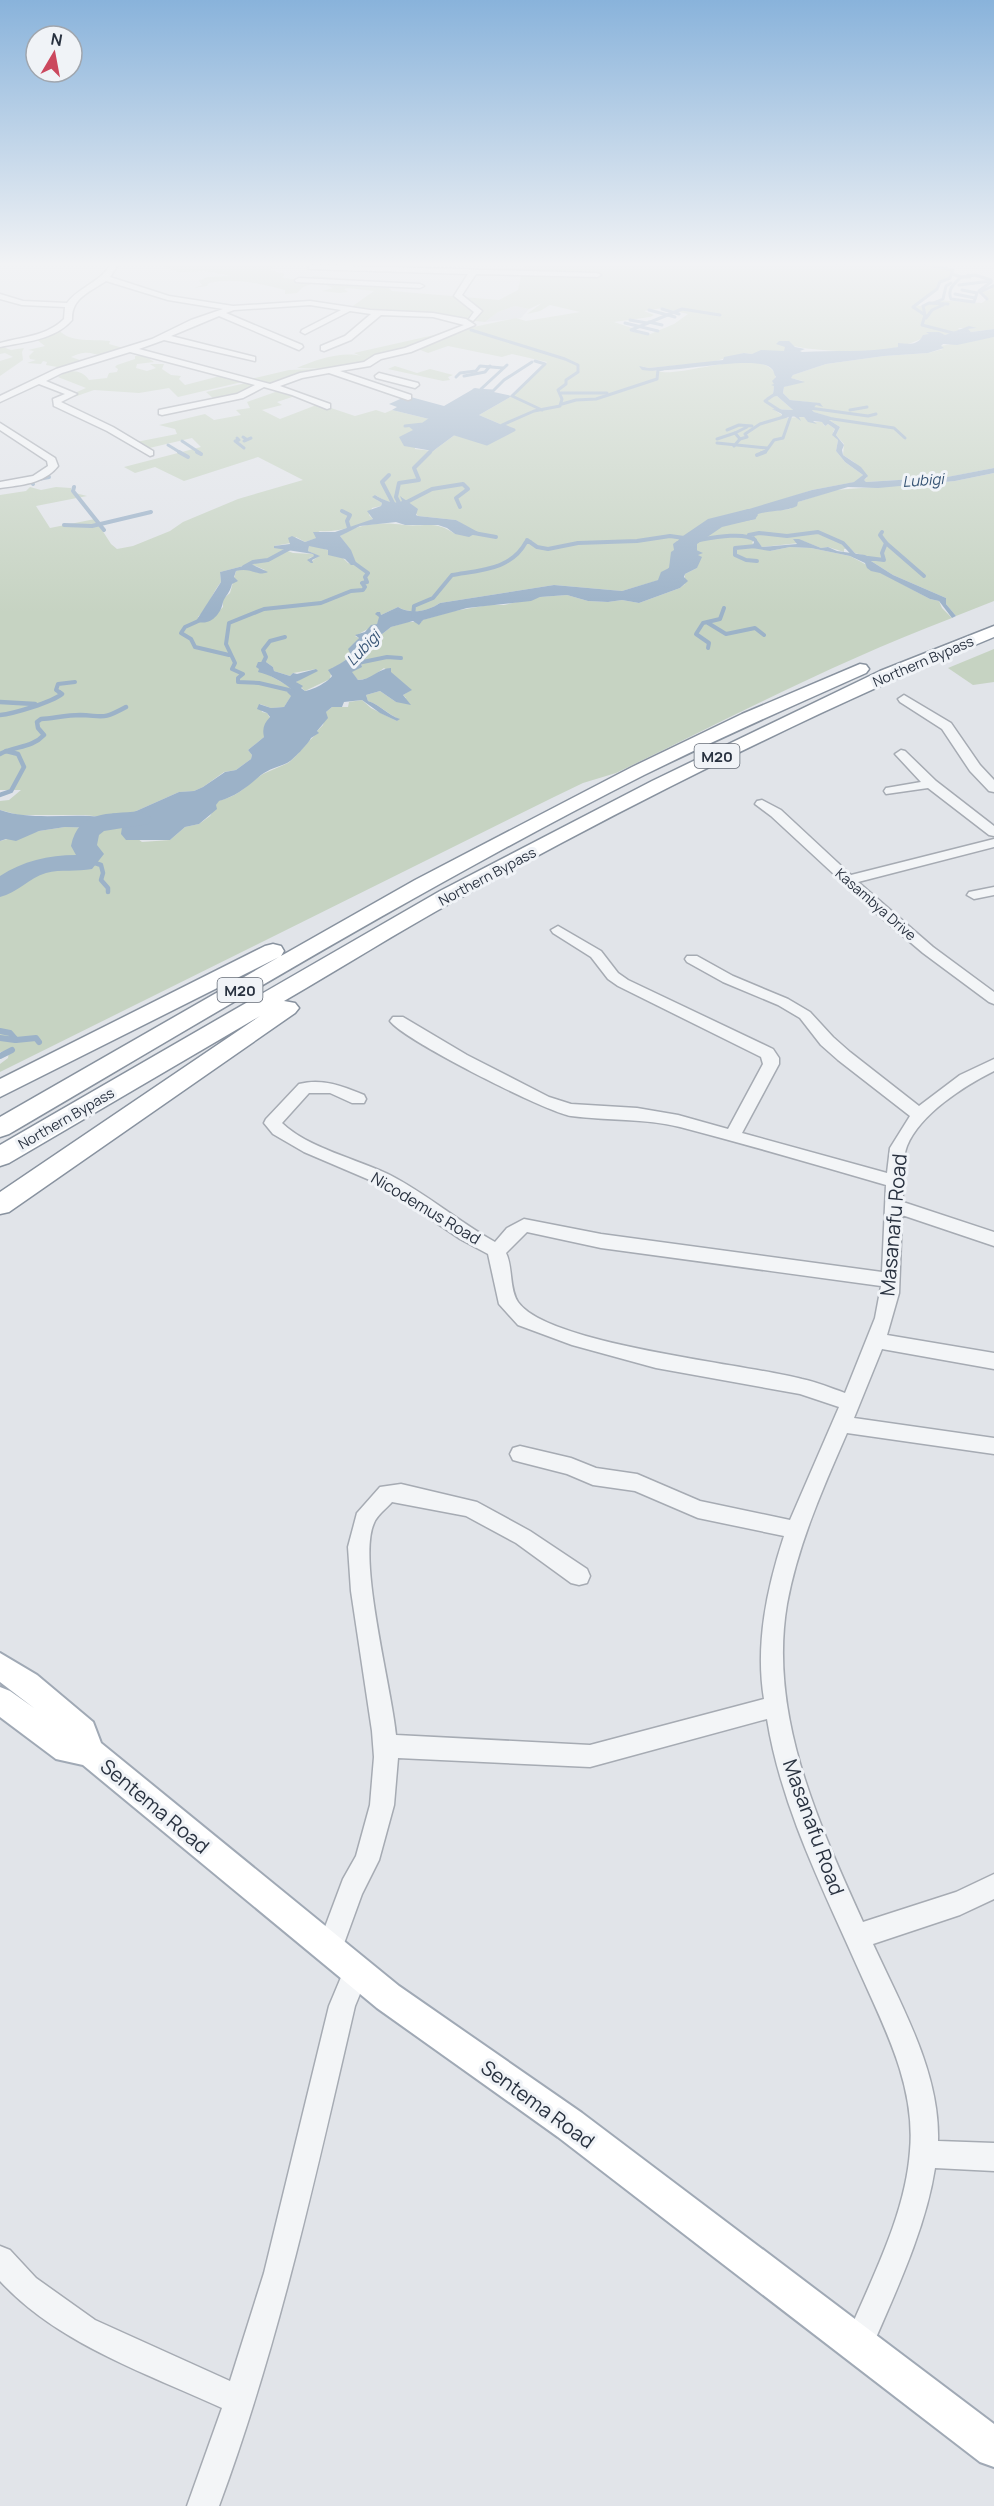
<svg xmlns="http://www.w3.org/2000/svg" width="994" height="2506" viewBox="0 0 994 2506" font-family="Manrope,sans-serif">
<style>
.built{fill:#cfd3db}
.green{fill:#c6d3c2;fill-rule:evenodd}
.water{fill:#9cb2c8}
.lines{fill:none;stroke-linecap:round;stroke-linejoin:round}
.stream-far3{stroke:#9cb2c8;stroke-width:3}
.stream-far2{stroke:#9cb2c8;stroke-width:4}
.stream-far1{stroke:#9cb2c8;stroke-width:4.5}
.stream{stroke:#9cb2c8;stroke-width:6}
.river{fill:#9cb2c8;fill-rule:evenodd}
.minor-casing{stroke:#a6abb3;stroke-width:3}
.major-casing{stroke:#a0a9b5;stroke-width:4}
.highway-casing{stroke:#88929f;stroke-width:3}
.minor{fill:#f3f5f7;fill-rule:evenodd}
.major{fill:#fff;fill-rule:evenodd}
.highway{fill:#fff;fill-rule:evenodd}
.labels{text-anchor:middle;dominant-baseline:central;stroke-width:6;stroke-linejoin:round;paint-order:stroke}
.far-street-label{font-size:14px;fill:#293240;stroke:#f0f3f7}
.far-water-label{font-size:15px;font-style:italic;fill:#345273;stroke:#f0f3f7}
.shield{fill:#f0f3f7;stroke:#656c77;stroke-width:1.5}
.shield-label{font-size:15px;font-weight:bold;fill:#293240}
.street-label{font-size:16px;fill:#293240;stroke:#f0f3f7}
.near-street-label{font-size:20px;fill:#293240;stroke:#f0f3f7}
</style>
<rect width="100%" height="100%" fill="#e1e4e9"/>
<polygon class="built" points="515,306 529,309 521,318 485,322 498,312"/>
<g class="green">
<path d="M 275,263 L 271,270 L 285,274 L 282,278 L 305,280 L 307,282 L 302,284 L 311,284 L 303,287 L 297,293 L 285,294 L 285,290 C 261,284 234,277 209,283 L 207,286 L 194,288 L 202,285 L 199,281 L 207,277 L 232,276 L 205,271 L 178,272 L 157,264 Z"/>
<path d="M 524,263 L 918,263 L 953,270 L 950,278 L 940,282 L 937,289 L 917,305 L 920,306 L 937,300 L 982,303 L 987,299 L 980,292 L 990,290 L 994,284 L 994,329 L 971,332 L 967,329 L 977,328 L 958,328 L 960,330 L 945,335 L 928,332 L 930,334 C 895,355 853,353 812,349 C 803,349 793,344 785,347 L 785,351 L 752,354 L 744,353 L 712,362 L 649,368 L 640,366 C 647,368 655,371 662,372 C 688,375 757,348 774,372 C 778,378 773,387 773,394 L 768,397 L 777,396 L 793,410 L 773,409 L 782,415 L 781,418 L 804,417 L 809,422 L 823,422 L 824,426 L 828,424 L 835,429 L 833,432 L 838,440 L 836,451 L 845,462 L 863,475 L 855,482 L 812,490 L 754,509 L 720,517 L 706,529 L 755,519 L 754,516 L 761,512 L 790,509 L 798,502 L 835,490 L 955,481 L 994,473 L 994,601 L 956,616 L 946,604 L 946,598 L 893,575 L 871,561 L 876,560 L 873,558 L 855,553 L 850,548 L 844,549 L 844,552 L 828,547 L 821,548 L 803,541 L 799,543 L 762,547 L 755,539 L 752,543 L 770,551 L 790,547 L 811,548 L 850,556 L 930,599 L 939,601 L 942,608 L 952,618 C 836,662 727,719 616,773 L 583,783 L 554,797 L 0,1072 L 0,1064 L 8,1058 L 9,1051 L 0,1052 L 0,841 L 39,831 L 65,827 L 96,828 L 116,823 L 142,842 L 170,840 L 185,827 L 199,824 L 210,816 L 218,801 C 242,795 245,785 263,774 C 271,770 280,767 288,763 C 297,757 308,740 318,733 L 317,731 L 323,725 L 326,712 L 332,707 L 348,707 L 349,702 L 362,700 L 371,708 L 397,721 L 399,719 C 388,714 380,705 368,701 L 366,695 L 380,691 L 396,702 L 406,698 L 403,695 L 411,690 L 384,668 L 370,678 L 358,680 L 351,672 L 362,666 L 360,659 L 372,642 L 391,627 L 407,622 L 422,622 L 422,620 L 454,611 L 489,605 L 504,605 L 540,597 L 567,595 L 588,601 L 608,602 L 622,600 L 639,603 L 680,588 L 685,584 L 685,574 L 697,568 C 700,555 693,548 684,540 C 673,552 675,557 669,568 C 665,573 661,574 659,580 L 622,591 L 554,585 L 440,603 C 428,611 412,615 398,607 L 381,615 L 377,624 L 355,636 L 359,638 C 349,652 350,662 332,668 L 330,679 L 305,691 L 296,682 L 316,669 L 293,673 L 290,676 L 274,671 L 273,667 L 266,662 L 269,675 L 290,687 L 292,695 L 284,707 L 271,708 L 260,704 L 262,712 L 267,713 L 270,718 L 264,737 L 248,750 L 252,755 L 251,759 L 236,770 L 224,772 L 203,787 L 194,791 L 179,792 L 125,816 L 117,813 L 102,817 L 85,815 L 19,815 L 0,810 L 0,801 L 9,800 L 21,790 L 0,790 L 0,495 L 26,491 L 30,487 L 41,490 L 56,487 L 71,488 L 71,492 L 87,496 L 36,506 L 50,528 L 95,519 L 111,544 L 117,549 L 133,546 L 170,531 L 183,522 L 238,499 L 303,480 L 258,457 L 184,481 L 155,467 L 135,473 L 124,467 L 201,447 L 192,438 L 145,449 L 136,442 L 177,434 L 175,429 L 159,425 L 205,414 L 214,420 L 241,415 L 236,410 L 250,408 L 247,402 L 281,390 L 298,395 L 277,402 L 282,405 L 262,410 L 280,419 L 319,404 L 355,416 L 376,410 L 385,413 L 392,410 L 429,419 L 429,422 L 411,426 L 414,430 L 415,449 L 433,451 L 456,434 L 487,444 L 514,430 L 479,415 L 512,396 L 547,362 L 512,354 L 502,357 L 448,346 L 428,353 L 418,349 L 425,344 L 464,329 L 516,318 L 526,321 L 580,312 L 550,305 L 540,311 L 527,314 L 542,303 L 529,309 L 515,306 L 498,312 L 485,322 L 350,308 L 374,291 L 348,288 L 344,289 L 348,292 L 339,293 L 322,291 L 333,288 L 319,282 L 320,279 L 309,278 L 313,276 L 338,278 L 339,282 L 344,286 L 352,284 L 355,280 L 368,281 L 364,286 L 389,288 L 392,291 L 499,300 L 518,290 ZM 663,308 L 688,314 L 674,324 L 648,335 L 629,331 L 632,328 L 614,322 L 650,317 L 654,315 L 644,311 ZM 375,495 C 385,501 392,505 403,501 L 402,497 L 418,516 L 456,520 L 470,529 L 455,534 C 436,520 425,527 404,525 C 383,522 358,523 340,536 L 350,550 L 357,565 L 348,563 C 340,553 321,547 309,545 L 308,551 L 319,556 L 312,561 L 309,558 L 315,556 L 313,554 L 293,553 L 274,546 L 291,543 L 296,537 L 305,542 L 317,538 L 315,534 L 320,531 C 334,533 360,526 373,519 L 369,515 L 372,508 L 381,506 L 382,503 L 377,500 ZM 251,564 L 265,570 L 259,573 L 245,568 L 236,571 L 230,593 L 223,599 L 223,607 L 215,615 L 198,617 C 208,608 212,593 221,582 L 220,572 Z"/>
<path d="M 59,330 C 69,343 95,339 110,341 L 109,344 L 123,348 C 119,350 114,353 109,354 C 94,358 91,347 71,357 L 83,361 L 63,368 L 46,365 L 47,362 L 43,361 L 41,364 L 27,363 L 36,360 L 30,359 L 29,356 L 34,351 L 28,350 L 45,346 L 36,339 Z"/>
<path d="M 452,331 L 364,364 L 330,369 L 297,368 C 315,360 342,351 361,356 L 354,353 Z"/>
<polygon points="994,337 994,468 948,477 866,482 863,480 867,478 854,462 843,455 844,444 836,435 840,427 829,420 838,420 814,412 812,410 816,403 790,400 783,393 784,387 803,381 790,378 793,375 826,364 884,356 928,353 943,349 940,346"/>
<polygon points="0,346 11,350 24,348 22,352 23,360 0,376 0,361 13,357 5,353 0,354"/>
<path d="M 144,355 L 154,362 L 137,364 L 136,368 L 147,371 L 156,368 L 150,364 L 164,364 L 162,369 L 171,375 L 181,376 L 179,379 L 185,385 L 220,376 L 242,382 L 178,397 L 169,388 L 139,393 L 94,390 L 74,397 L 70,395 L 86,388 L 58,377 C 69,369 81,369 89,380 L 107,378 L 109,373 L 117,372 L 118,369 L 115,367 L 117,365 L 135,359 L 135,356 Z"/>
<polygon points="395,366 417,373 430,369 453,375 448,377 450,380 443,381 388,369"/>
<polygon points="315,369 322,370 273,385 251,379 289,370"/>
<polygon points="246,383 259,386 243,393 214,399 206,392"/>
<polygon points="994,649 994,682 973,685 948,668"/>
</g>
<g class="water">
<path d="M 969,326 L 977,328 L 968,329 L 971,332 L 994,329 L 994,337 L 957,345 L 943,344 L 941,346 L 944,348 L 928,353 L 884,356 L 826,364 L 793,375 L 791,378 L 805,382 L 784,387 L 783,393 L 790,400 L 820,403 L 823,407 L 816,405 L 812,410 L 814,412 L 841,420 L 829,420 L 840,427 L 836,435 L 844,445 L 842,450 L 843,455 L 861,467 L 868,476 L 864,480 L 866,482 L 947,477 L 994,468 L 994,473 L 955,481 L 878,488 L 848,487 L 798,502 L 797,506 C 783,513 767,509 754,516 L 756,519 L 705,529 L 706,522 L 812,490 L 854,482 L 863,475 L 845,462 L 836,451 L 838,440 L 832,435 L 835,429 L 828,424 L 825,426 L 822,422 L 813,421 L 817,424 L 808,422 L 804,417 L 799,417 L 801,421 L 794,416 L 781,418 L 782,414 L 772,409 L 793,410 L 777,396 L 766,398 L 773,394 L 774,386 L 771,385 L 774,384 L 772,381 L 776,377 C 774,375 774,371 772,369 C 758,353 670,375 642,370 L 639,366 L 649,368 L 723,360 L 724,357 L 744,353 L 752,354 L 761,350 L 784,351 L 785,347 L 776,344 L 779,341 L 789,341 L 795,347 L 805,349 L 800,351 L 802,352 C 834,350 866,353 898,347 L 898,343 C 908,344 918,346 923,335 L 929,334 L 926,332 L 939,332 L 945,335 Z"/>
<polygon points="475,388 512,396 479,415 514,430 487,444 456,434 433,451 404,446 399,437 413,430 408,426 423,424 429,419 392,410 397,407 389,404 407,396 444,406"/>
<path d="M 375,495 C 384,500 392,505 402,501 L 400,496 L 418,509 L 416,515 L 418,516 L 456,520 L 478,532 L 469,537 L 455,534 L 447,528 L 438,525 L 405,525 L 396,522 L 360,526 L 340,536 L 351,550 L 357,565 L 351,565 L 345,559 L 328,555 L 328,550 L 309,546 L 308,551 L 320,556 L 312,560 L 313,563 L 311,563 L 307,560 L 314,556 L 313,554 L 274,548 L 274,546 L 290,544 L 288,538 L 292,536 L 305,542 L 316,538 L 313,532 L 335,532 L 373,519 L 367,511 L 381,506 L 382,503 L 372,497 Z"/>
<polygon points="754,536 762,547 797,544 793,539 799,539 821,548 828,547 837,551 865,555 877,561 871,561 893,575 946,598 946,604 956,616 952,618 939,601 930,599 880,573 871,571 867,568 865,563 850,556 811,548 790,547 770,551 752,548 755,539 749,538"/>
<path d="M 684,540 L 687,542 L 692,541 L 694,549 L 703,553 L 698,555 L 702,557 L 697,568 L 685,574 L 684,577 L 688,581 L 680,588 L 639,603 L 622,600 L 608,602 L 588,601 L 567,595 L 540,597 L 531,601 L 467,608 L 423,620 L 419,625 L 413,621 L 391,627 L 372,642 L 360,659 L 362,667 L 352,672 L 358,680 C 371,680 379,668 391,668 L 391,672 L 412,690 L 403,695 L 411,705 L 396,702 L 380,691 L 366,695 L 368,701 C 381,705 387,715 400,719 L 397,721 L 380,713 L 362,700 L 344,702 L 342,707 L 332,707 L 326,712 L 328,718 L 317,731 L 319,733 L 311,738 C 309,743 292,761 287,763 C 278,767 269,769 261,775 C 248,786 237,796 219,801 L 216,805 L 217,809 L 199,824 L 185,827 L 170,840 L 126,840 L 121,834 L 122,827 L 116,823 L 96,828 L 65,827 L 39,831 L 16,841 L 6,839 L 0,841 L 0,810 C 32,821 69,813 102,817 C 112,815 113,811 125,816 L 179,792 L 194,791 L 203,787 L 225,772 L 236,770 L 251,759 L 252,755 L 248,750 L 264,737 C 262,729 264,723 270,717 L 267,713 L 257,709 L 259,704 L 271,708 L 284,707 L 291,696 L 287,692 L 291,689 C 282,681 270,675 258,672 L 259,669 L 256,667 L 258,662 L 266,662 L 273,667 L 274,671 L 290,676 L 293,673 L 297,674 L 316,669 L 318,671 L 296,682 L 303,686 L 301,688 L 305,691 C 313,690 328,682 332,676 L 328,670 C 336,666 343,663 351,655 L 348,649 L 359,638 L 355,635 L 365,632 L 371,625 L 377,624 L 379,617 L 375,614 L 377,612 L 380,612 L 381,615 L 398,607 C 411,615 428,611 440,603 L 554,585 L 622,591 L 658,580 L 661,572 L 669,568 L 671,552 L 674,550 L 673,544 L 677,541 Z"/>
<path d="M 251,564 L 268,572 C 258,577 251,567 236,571 L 234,577 L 238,581 L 232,584 C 230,593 225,596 223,602 C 221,614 210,627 196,621 L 221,582 L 220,572 Z"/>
<path d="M 87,849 L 101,851 L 100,858 L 74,865 L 45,865 L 51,858 C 63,858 77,862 87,854 Z"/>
</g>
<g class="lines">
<g class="stream-far3">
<polyline points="834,263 844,265"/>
<polyline points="918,263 953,270 950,278 940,282 937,289 913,307 925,315 922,325 961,335"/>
<polyline points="952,274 961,277 975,275 991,280"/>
<polyline points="959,285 991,281"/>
<path d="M 962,290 L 977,293 L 974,302 L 951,299 C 947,289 954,284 961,277 L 970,277 L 968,275"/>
<polyline points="980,292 993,286"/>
<polyline points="955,294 975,298"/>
<polyline points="987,299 979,291 991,282"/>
<polyline points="934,303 943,299 946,286 951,283"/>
<polyline points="662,309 679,314"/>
<polyline points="649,310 675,317"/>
<polyline points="925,315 923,306 929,303 948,304"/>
<polyline points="926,318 932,310 943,305"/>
<polyline points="630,320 647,323"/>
<polyline points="649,322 662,325"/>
<polyline points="625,323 658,331"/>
<polyline points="648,334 631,330 682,309 720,315"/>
<polyline points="535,361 545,364 512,396 542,410"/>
<polyline points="464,376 485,372 490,366"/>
<polyline points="456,377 460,373 476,371 480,366 503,368"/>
<polyline points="481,389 507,365"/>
<polyline points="474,390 493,391 504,380 532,362"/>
<polyline points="561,393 607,393"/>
<polyline points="775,394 765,401 782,412"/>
<polyline points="562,404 576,400 596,399 657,379 658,370 663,369"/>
<polyline points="795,406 868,416 876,414"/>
<polyline points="850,410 867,407"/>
<polyline points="833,419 894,428 905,438"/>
<polyline points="405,426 423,424 429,420"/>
<polyline points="727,430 739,425 752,426"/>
<polyline points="455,434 487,444 514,430 502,425 534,411 560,406 562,399 558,390 566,384 566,380 578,372 578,365 565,359 471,330"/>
<polyline points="243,437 246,439 244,441 251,438"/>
<polyline points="237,438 239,440 235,441 244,448"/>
<polyline points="717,439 735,433"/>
<polyline points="740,439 735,433 747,427"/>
<polyline points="182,441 200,453"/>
<polyline points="717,443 767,448"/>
<polyline points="168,445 181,453"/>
<polyline points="734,446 740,439 747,437 745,434 760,424 787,416"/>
<polyline points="429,453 435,447"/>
<polyline points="761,453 766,451 774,440 783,438 791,415 795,415"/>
</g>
<g class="stream-far2">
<polyline points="179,452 188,457"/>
<polyline points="197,452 201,454"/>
<polyline points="757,455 765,452"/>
<polyline points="389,475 382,482 395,507"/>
<polyline points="33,484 31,481 33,480 49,477"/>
<polyline points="74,487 73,491 104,530"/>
<polyline points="403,504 432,489 463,484 468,489 456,498 460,507"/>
<polyline points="400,505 396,497 399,483 419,480 414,468 430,452"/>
<polyline points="342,511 350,515 347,521 349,528"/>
<polyline points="64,525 92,526 151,512"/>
<polyline points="468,532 496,537"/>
<polyline points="749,535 759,533 787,536 818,532 843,543 855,556"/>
<polyline points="527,540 537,547 548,549 578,543 637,541 670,536 691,539"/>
<path d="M 687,542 C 703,540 742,530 755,540"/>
<polyline points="886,543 924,576"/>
<polyline points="756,546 735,548 735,555 746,560 757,561"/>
<polyline points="868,558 884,560 882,553 886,543 880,535 882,532"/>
<polyline points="244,567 253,562 268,560 292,547"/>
<path d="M 413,616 L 414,606 L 433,598 L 452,575 C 480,570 511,570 526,542 L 530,542"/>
<polyline points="205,618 185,627 181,633 191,639 195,647 229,655"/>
<polyline points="708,623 726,634 755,628 764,635"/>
<polyline points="708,648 709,643 696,634 703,623 720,619 724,608"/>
<polyline points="353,664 387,657 401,658"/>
<polyline points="266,669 263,663 266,657 263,650 270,641 285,637"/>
<polyline points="293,691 259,683 238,682 238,678 243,674 232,669 235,663 226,644 229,623 264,609 321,603 351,591 363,590 365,587 362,583 367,582 365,577 368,573 350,560"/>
<polyline points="61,693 56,690 58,684 75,682"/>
</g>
<g class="stream-far1">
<polyline points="0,702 35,704"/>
<path d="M 0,715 C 13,714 52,702 62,694 L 59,692"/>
<path d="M 0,754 C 15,746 32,748 44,735 L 38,728 L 37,722 L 41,719 C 54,718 67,715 80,715 C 105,716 102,720 126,707"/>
<polyline points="0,795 11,791 24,767 18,754 6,751"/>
<polyline points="86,860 101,865 103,873 101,880 108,888 108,892"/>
</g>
<g class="stream">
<polyline points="0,1031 10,1033 16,1040 36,1038 39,1042"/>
<polyline points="0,1038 15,1040"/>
<polyline points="0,1056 12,1050"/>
</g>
<g class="river">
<polygon points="748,509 755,511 758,515 755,519 722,527 697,544 697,558 675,586 668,588 661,586 658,582 677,557 677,542 680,538 708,519"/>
<path d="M 139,811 L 148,814 L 152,819 L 148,824 L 104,831 L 99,835 L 97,845 L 104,854 L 92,869 C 77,872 61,869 46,873 C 29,878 17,893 0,897 L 0,876 C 23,861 48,855 76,855 L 71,846 C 79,809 108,815 139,811 Z"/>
</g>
<g class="minor-casing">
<g id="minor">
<path d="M 111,263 L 119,263 L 110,277 L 169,296 L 233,306 L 310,301 L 370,310 L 433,313 L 466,319 L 475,325 L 411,352 L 381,359 L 370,366 L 340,371 L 411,395 L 411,399 L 408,400 L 329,373 L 302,378 L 280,386 L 330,404 L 330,408 L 327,409 L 292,395 L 264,387 L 243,398 L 162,415 L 159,414 L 159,410 L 237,394 L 255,385 L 130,352 L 62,373 L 46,381 L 77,394 L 61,402 L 113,427 L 153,451 L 153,455 L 150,456 L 107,431 L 54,406 L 53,399 L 65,394 L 39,384 L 0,402 L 0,396 L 56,369 L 152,339 L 191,320 L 223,309 L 168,300 L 106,281 C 90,292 71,298 72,320 C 55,340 24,342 0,347 L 0,343 C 22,337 47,336 64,319 L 65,307 L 22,305 L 0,299 L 0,294 L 23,301 L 67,303 C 80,286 102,282 111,263 ZM 310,305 L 341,310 L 302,330 L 301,332 L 305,334 L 350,311 L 371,314 L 345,336 L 321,346 L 321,350 L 324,351 L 351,340 L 381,315 L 433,317 L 464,325 L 405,348 L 375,355 L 364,362 L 300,373 L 270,384 L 139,349 L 164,340 L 255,361 L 255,357 L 171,336 L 219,316 L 299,350 L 303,347 L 302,345 L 226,313 L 234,310 Z"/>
<polygon points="312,265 597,273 601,275 597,277 476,274 462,295 482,311 473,321 469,319 474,312 454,296 468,274 309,269 309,265"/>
<polygon points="299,278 420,284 424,286 420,288 296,282 295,280"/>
<polygon points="379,373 418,383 419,385 415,388 376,378 375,376"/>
<path d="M 0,423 L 55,458 L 58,466 C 44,484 21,485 0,488 L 0,482 L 33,476 L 48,466 L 47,461 L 0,430 Z"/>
<polygon points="904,695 951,723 980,765 994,780 994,792 989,791 970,771 942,729 900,702 898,699"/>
<polygon points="901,750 905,751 936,781 994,826 994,836 989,835 928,788 886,794 884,791 886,788 921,782 895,754"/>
<polygon points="762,800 781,810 851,875 994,839 994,847 858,882 933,947 994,992 994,1004 989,1002 923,953 877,914 771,816 755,804 757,801"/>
<polygon points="994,887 994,895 974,899 967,895 969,892"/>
<path d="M 558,926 L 601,951 L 618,973 L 628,980 L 773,1049 L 779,1058 L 779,1064 L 742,1133 L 887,1173 L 890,1148 L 910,1116 L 838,1060 L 821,1045 L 800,1018 L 778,1005 L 723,982 L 687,962 L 685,959 L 687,956 L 697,956 L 733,976 L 788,999 L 810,1012 L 833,1037 L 850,1052 L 919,1106 L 960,1075 L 994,1059 L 994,1071 C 964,1086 920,1114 907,1146 C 901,1162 903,1186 903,1202 L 994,1232 L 994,1246 L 902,1215 L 899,1293 L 887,1335 L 994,1353 L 994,1369 L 882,1349 L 854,1418 L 994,1438 L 994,1454 L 847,1433 C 823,1488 798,1544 787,1604 C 768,1715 819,1824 863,1922 L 956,1892 L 994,1874 L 994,1899 L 960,1915 L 873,1944 C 901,2005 940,2072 938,2141 L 994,2143 L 994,2171 L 935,2168 C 925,2232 894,2295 869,2354 L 859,2359 L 849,2354 L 844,2344 C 869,2283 905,2218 910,2151 C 916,2085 883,2025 857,1966 C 822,1887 781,1806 767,1719 L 590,1767 L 398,1758 L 394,1805 L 379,1860 L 362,1894 L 338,1960 L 329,1964 L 320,1960 L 316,1951 L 343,1879 L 356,1856 L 370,1805 L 374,1757 L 372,1731 L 351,1591 L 348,1547 L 357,1513 L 380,1487 L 401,1484 L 477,1502 L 530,1531 L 587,1569 L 590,1576 L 587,1583 L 579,1585 L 571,1583 L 516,1543 L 466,1516 L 392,1502 C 387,1508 377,1515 374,1523 C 357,1559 392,1689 396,1735 L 590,1745 L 764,1699 C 755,1644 767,1588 784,1536 L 698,1518 L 635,1491 L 593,1485 L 567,1474 L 520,1462 L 513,1460 L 510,1454 L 513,1448 L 520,1446 L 571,1458 L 596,1468 L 637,1474 L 700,1501 L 790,1520 L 839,1407 L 800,1394 L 656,1368 L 572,1345 L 518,1325 L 499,1304 L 488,1254 L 460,1239 L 379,1184 L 304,1152 L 273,1134 L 264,1123 L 266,1119 L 299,1084 C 322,1078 343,1086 364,1095 L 366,1099 L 364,1103 L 352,1103 L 330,1093 L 309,1093 L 282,1123 C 308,1148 357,1159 390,1175 C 427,1194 459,1222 495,1242 L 507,1228 L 524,1219 L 601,1234 L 882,1272 L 886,1185 C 817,1165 749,1145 680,1127 C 644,1118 608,1121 571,1116 C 546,1112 404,1040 390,1021 L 393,1017 L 403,1017 L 467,1055 L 549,1097 L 571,1104 L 637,1108 L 678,1115 L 728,1129 L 763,1064 L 761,1057 L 618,986 L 608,979 L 591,957 L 553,933 L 551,930 ZM 527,1232 L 601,1248 L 881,1286 L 875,1318 L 845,1393 C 831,1388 817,1382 802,1379 C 746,1364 548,1345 518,1302 C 509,1289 513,1267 506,1253 Z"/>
<path d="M 356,1959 L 365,1963 L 369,1972 L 355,2006 C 316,2174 279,2344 219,2506 L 187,2506 L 222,2408 C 146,2373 58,2344 0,2281 L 0,2246 L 10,2250 L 36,2278 L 95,2320 L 230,2381 L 264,2273 L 329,2006 L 347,1963 Z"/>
</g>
</g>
<g class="major-casing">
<polygon id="major" points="0,1653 37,1675 93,1722 101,1743 399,1986 582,2113 994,2424 994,2467 980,2462 558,2137 377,2008 83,1765 56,1759 0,1717 0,1687 10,1691 34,1708 0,1682"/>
</g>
<g class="highway-casing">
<g id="highway">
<path d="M 994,626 L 994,637 C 810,713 630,804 456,900 C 398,932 341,968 284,1001 L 295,1003 L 299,1008 L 295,1013 L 9,1212 L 0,1214 L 0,1192 L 260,1016 L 9,1163 L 0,1166 L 0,1145 L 440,891 L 652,781 L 880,671 Z"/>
<path d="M 860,664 L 866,665 L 869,669 L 866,673 C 792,706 717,739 644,775 C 427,885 219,1011 9,1134 L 0,1137 L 0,1117 L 279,957 L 0,1097 L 0,1079 L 265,946 L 273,944 L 281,946 L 284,951 L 281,956 L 415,880 L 632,767 L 742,714 Z"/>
</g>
</g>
<use href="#minor" class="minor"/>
<use href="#major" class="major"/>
<use href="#highway" class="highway"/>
</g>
<linearGradient id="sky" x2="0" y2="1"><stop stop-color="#89b3db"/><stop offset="0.43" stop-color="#f2f3f5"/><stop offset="1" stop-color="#f2f3f5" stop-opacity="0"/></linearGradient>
<rect width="994" height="614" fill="url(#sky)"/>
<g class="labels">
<g class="far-street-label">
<text transform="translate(923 661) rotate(-23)">Northern Bypass</text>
<text transform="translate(487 876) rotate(-28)">Northern Bypass</text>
<text transform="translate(876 904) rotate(41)">Kasambya Drive</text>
<text transform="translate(66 1118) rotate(-30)">Northern Bypass</text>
</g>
<g class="far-water-label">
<text transform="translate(923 480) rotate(-4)">Lubigi</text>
<text transform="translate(363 648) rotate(-47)">Lubigi</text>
</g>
<g class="shield">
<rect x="694.5" y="744" width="45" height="24" rx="4.5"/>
<rect x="217.5" y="978" width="45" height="24" rx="4.5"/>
</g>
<g class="shield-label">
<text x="717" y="756">M20</text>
<text x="240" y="990">M20</text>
</g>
<g class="street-label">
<text transform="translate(426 1208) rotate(31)">Nicodemus Road</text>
</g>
<g class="near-street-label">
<text transform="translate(893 1225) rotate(-85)">Masanafu Road</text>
<text transform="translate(155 1806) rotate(40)">Sentema Road</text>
<text transform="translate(814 1827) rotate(70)">Masanafu Road</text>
<text transform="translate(538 2104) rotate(36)">Sentema Road</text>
</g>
</g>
<g transform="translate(54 54) rotate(10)"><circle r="28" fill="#f0f3f7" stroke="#a0a6ae" stroke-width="1.5"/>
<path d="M0-4.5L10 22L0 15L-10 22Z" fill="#cb485e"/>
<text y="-9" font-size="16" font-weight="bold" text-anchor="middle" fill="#293240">N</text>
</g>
</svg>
